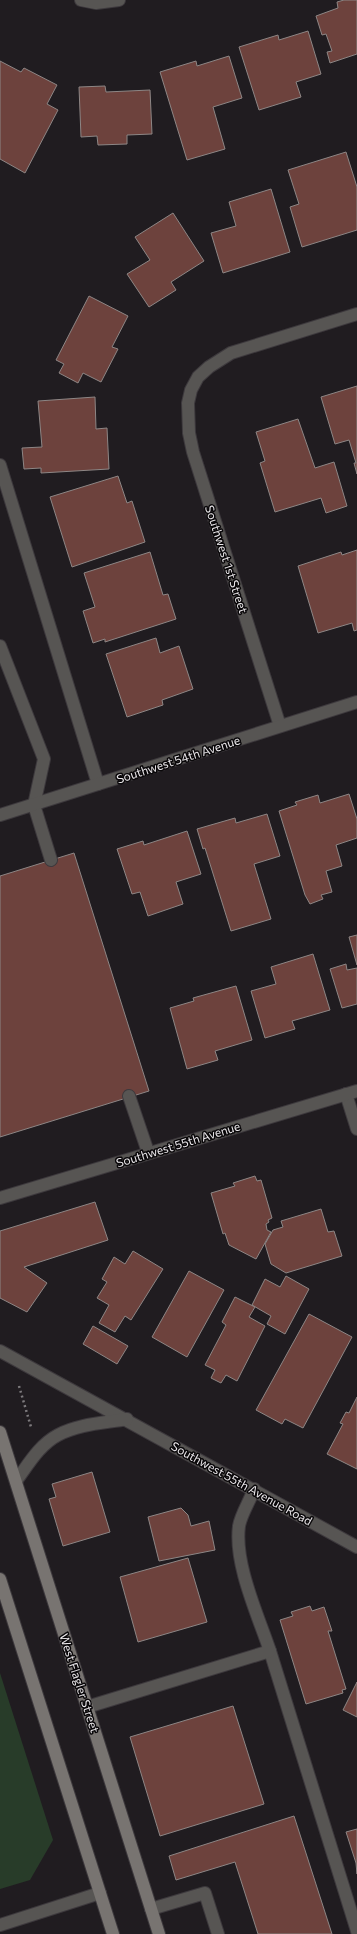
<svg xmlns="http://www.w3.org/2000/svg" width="357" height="1934" viewBox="0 0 357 1934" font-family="Commissioner,sans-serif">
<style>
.green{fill:#283c29}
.building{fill:#6d423d;stroke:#8d8685}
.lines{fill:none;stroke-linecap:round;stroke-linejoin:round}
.lane-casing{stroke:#3d393d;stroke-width:14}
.street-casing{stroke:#3d393d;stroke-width:14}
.secondary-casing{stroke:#3d393d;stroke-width:14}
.path{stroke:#7d7a7d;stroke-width:2.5;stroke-dasharray:2 3;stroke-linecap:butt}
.lane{stroke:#575553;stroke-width:12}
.street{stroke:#575553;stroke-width:12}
.secondary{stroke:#787471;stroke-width:12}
.labels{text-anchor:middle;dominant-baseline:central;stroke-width:3;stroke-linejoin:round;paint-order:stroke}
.street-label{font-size:12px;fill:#ece9ec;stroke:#090709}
</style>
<rect width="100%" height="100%" fill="#201c20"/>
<polygon class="green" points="0,1673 53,1840 30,1880 0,1889"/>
<g class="building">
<polygon points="344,0 357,0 357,54 330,63 327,52 332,51 326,34 322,35 316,16 338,8 337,2"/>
<polygon points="308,31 321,74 296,82 301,97 259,110 239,47 278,35 279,40"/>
<polygon points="229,56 242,98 213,107 225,149 187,160 160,72 196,61 197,66"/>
<polygon points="0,61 21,72 24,68 57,85 47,104 58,110 25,173 0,159"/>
<polygon points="105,86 106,92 150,90 152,134 127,135 127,144 98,145 97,136 81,137 79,87"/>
<polygon points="346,152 357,187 357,230 302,247 290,207 299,204 288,170"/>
<polygon points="271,189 290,252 223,273 211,233 236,226 229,202"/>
<polygon points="173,213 204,261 171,282 176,290 149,307 127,274 150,260 135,237"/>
<polygon points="89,296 128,316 112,347 118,349 101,382 83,373 78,383 59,373 64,364 56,360"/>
<polygon points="357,386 357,474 354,463 356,463 349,440 335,444 321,397"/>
<polygon points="95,397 96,429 107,428 109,469 41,473 41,468 24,469 22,448 42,447 38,401"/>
<polygon points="298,419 315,468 334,462 347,506 326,513 321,498 275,512 260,463 265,461 256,432"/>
<polygon points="118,476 127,503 132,501 145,542 72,567 50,497"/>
<polygon points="357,550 357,630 354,631 352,623 318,633 298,566 341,552 342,555"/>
<polygon points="150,552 163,595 168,594 176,619 105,642 105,639 93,643 83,611 95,607 84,573"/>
<polygon points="156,638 160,653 179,646 193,689 162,700 163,705 127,717 106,654"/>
<polygon points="349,794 357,819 357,838 336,845 342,866 326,871 332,892 321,895 323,899 310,904 305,895 279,811 297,805 295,802 318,795 320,803"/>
<polygon points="267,814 280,856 254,864 271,919 231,931 205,848 203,849 197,829 235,818 236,823"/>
<polygon points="187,831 201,874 176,882 183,904 148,916 140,892 132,894 117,849 143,841 144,845"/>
<polygon points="74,853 149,1091 0,1137 0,876"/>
<polygon points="357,935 357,965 349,937"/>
<polygon points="313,954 330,1010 292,1021 295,1029 265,1038 251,991 276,984 271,967"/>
<polygon points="346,964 347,970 357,968 357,1004 342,1008 330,969"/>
<polygon points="236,986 252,1040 215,1051 218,1060 187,1069 170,1008 194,1001 193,998"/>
<polygon points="255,1176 257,1181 261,1180 272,1218 268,1220 269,1222 266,1224 267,1230 271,1232 256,1259 229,1245 225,1233 223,1234 211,1193 235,1186 233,1183"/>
<polygon points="95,1202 108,1240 24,1267 47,1283 27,1312 0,1298 0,1231"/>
<polygon points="321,1209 328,1232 334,1231 342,1256 286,1273 271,1264 265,1244 273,1230 283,1227 281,1221"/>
<polygon points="133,1251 163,1269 131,1320 125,1316 115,1332 99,1323 109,1305 97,1298 107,1282 102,1279 114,1257 125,1264"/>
<polygon points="189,1271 224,1290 187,1357 152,1337"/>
<polygon points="286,1276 309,1289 285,1334 267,1324 271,1316 252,1305 265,1279 280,1287"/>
<polygon points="235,1297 255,1307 249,1317 265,1326 237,1381 226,1375 221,1383 211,1378 215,1370 205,1365 226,1325 222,1322"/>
<polygon points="309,1314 352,1337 303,1428 285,1419 282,1424 256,1410"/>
<polygon points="93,1326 128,1346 117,1364 83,1344"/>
<polygon points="357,1397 357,1469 327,1454 343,1424 340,1423 346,1412 349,1413"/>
<polygon points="92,1472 110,1532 63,1546 49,1499 56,1497 52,1484"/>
<polygon points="181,1508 188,1515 191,1526 209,1521 215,1550 159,1561 148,1517"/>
<polygon points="188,1558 207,1622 138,1642 120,1577"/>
<polygon points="310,1606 312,1611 324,1607 332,1631 328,1631 346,1689 342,1690 343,1693 306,1704 280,1620 293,1616 291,1612"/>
<polygon points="357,1682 357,1717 343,1710"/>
<polygon points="233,1706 264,1804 160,1836 130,1737"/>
<polygon points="294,1816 332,1934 258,1934 235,1862 176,1880 169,1856"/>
<polygon points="357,1829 357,1874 356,1863 346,1832"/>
</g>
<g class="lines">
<g class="lane-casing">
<g id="lane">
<polyline points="0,646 44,759 34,805 51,860"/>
<polyline points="129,1096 148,1152"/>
<polyline points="270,1651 357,1931"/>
<path d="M 87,1707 L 270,1651 C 258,1615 234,1564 239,1526 C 241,1514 250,1501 254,1489"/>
<polyline points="151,1909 205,1893 218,1934"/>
</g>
</g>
<g class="street-casing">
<g id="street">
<polyline points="81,0 96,3 119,0"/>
<polyline points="0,465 98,784"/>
<polyline points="280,726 193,452 189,433 188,403 191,390 198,377 209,367 231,353 357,314"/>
<polyline points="0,815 357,702"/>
<polyline points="346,1094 357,1129"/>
<polyline points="0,1198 357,1091"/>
<polyline points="0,1351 357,1547"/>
<path d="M 16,1481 C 28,1465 39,1445 58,1435 C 78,1424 104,1423 127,1419"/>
<polyline points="0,1925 100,1893"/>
</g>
</g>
<g class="secondary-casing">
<g id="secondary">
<polyline points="0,1432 159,1934"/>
<polyline points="0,1579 113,1934"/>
</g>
</g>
<polyline class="path" points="19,1386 31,1427"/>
<use href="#lane" class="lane"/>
<use href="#street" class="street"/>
<use href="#secondary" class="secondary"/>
</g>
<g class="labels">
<g class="street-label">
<text transform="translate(227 559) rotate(72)">Southwest 1st Street</text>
<text transform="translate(178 759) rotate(-18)">Southwest 54th Avenue</text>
<text transform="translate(178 1144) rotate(-17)">Southwest 55th Avenue</text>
<text transform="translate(242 1483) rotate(29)">Southwest 55th Avenue Road</text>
<text transform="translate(80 1683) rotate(72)">West Flagler Street</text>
</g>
</g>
</svg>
